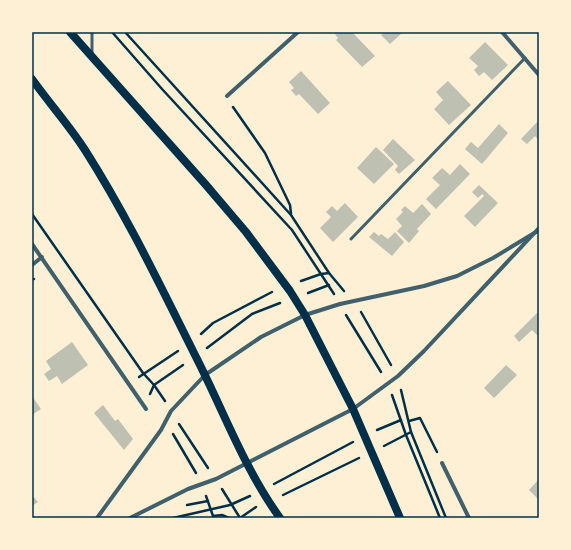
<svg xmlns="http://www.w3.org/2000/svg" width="571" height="550" viewBox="0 0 571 550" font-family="Poppins,sans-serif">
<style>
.building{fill:#bec0b2}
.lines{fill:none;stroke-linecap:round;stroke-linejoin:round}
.path{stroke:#003049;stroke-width:2.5}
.service{stroke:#3f606c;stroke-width:3}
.minor{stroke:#3f606c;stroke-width:4}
.secondary{stroke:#003049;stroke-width:8}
.neatline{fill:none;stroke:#003049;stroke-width:1.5}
</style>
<rect width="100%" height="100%" fill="#fdf0d5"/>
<g class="building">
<polygon points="337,32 352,32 375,56 362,67 336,40 338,38 335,34"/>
<polygon points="385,32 403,32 390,44 381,35"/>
<polygon points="485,42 508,65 492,80 484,72 479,76 474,70 478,66 469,58"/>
<polygon points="301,71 330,103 318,114 299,94 296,96 291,90 294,88 289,82"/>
<polygon points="448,81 471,105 449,125 434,109 443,100 436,92"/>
<polygon points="539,120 539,140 535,136 527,144 521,139"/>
<polygon points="499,124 508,133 482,164 465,149 471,142 478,148"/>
<polygon points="393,139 415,160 399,174 395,170 398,166 383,150"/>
<polygon points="376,147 394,164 374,184 357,168"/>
<polygon points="460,164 470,174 436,209 426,199 440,185 432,178 442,168 450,175"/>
<polygon points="479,185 498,203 475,227 464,216 484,196 482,194 478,198 472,192"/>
<polygon points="345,203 358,217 333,242 320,228 331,217 326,212 332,206 337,211"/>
<polygon points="422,204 431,214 417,229 419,231 409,243 397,231 402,226 396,219 403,212 401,210 405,206 413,213"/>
<polygon points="374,232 379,236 381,234 388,239 395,232 404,242 392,256 369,237"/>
<polygon points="539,311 539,337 532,330 519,342 514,336"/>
<polygon points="72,342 88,365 62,384 57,376 49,381 44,374 51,369 46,361"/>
<polygon points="506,365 517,375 494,398 484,388"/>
<polygon points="32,396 41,409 32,415"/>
<polygon points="103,405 115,421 118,419 133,439 124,450 94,413"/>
<polygon points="539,479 539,500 529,490"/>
<polygon points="32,495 38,502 32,506"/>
</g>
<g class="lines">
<g class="path">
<polyline points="112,32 162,89 292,230 334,294"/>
<polyline points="125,32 291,215 329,273 344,291"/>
<polyline points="233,107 265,153 290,205 291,214"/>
<polyline points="32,214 143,373 154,385 165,401"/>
<polyline points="32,280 34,279"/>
<polyline points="301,281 321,274 329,273"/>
<polyline points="308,293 329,285"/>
<polyline points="361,312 391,365"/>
<polyline points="346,315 381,372"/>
<polyline points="201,334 213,323 272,292"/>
<polyline points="207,348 252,314 280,303"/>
<polyline points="139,377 178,351"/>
<polyline points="401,390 411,432 446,518"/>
<polyline points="150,394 154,385 183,365"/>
<polyline points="392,395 406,435 440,518"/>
<polyline points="409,421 420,418 437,452"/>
<polyline points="179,424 208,468"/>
<polyline points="377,430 401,420"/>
<polyline points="173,434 196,473"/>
<polyline points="384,446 411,432"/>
<polyline points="274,484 353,442"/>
<polyline points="222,489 240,518"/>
<polyline points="283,495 359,458"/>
<polyline points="206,496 213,516 222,515 229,518"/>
<polyline points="187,505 208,501"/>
<polyline points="173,518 230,505 250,496"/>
<polyline points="240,518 256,507"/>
</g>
<g class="service">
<polyline points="92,53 92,32"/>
<polyline points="351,239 525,58"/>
</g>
<g class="minor">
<polyline points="502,32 539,75"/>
<polyline points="227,96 298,32"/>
<polyline points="32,244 146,409"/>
<polyline points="32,265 42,257"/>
<polyline points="442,463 469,518"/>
<polyline points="97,518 161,430 171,411 205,375 261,337 305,315 340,304 424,286 457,276 493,258 536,232"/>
<polyline points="130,518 188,489 216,479 353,409 398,376 424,351 539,228"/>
</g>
<g class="secondary">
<polyline points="70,32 206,185 246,232 290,291 305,315 353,409 400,518"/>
<path d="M 32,79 C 49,103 69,125 85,150 C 127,216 161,287 196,357 C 224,412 244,468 280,518"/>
</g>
</g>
<rect width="571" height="550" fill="none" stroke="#fdf0d5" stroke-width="66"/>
<rect x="33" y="33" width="505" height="484" class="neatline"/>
</svg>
